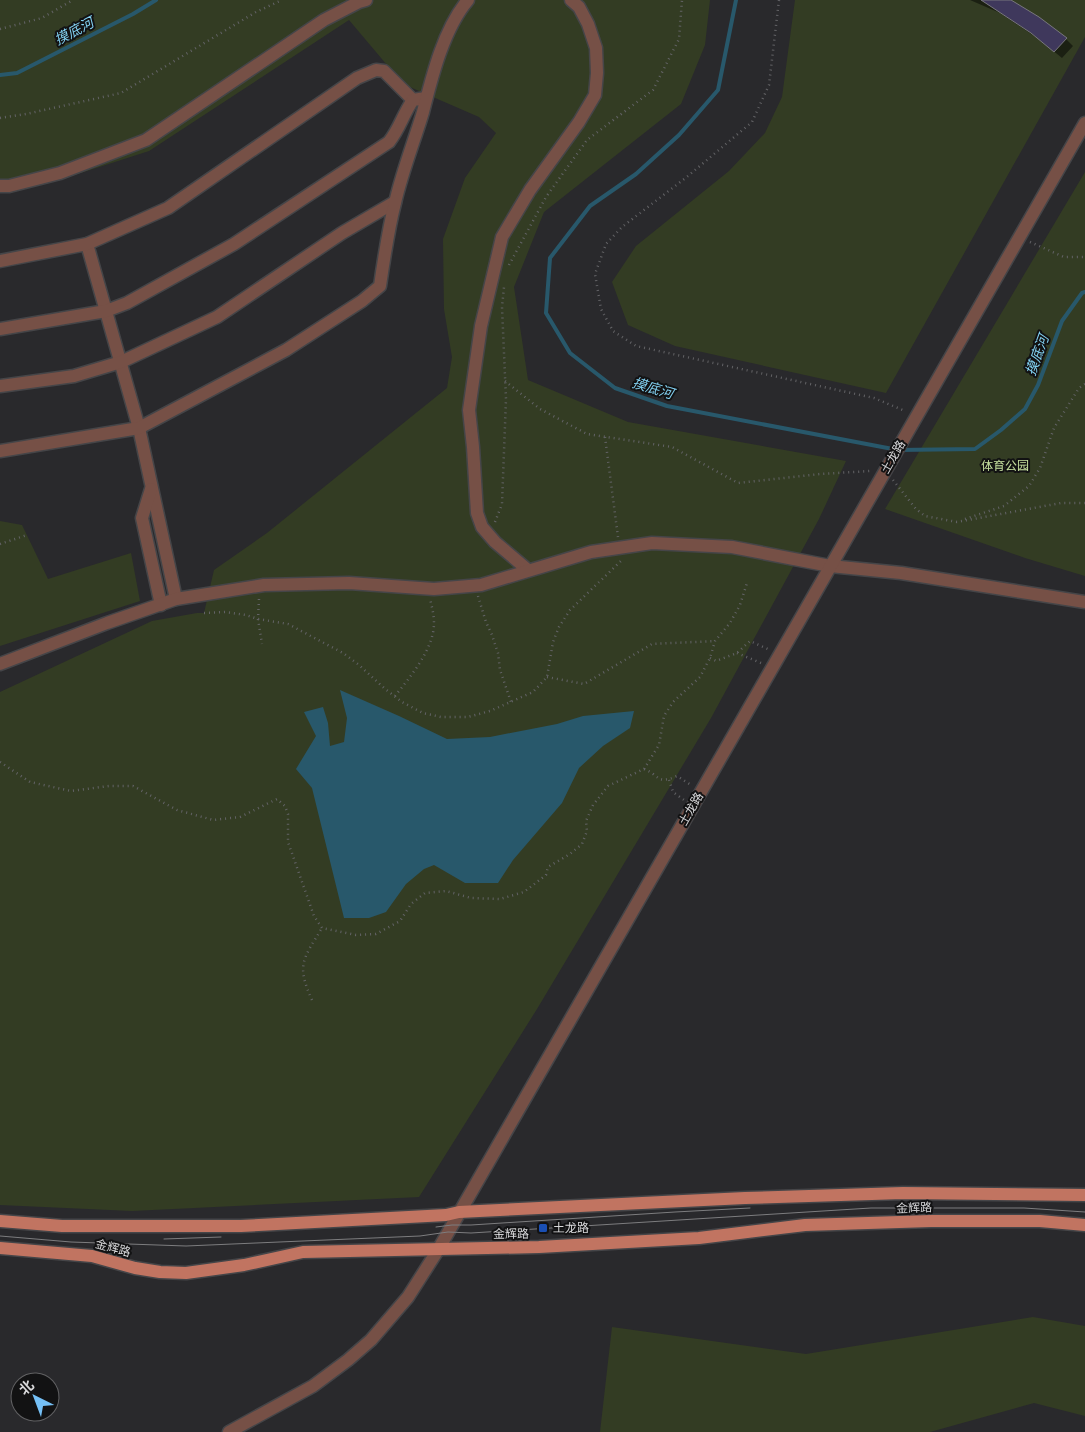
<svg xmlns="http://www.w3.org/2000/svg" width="1085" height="1432" viewBox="0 0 1085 1432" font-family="'Work Sans','Noto Sans SC',sans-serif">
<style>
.green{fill:#333c23}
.water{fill:#28586b}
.shadow{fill:#0007}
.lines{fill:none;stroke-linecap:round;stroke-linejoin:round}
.stream{stroke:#28586b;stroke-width:4}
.building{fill:#3f385c;stroke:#78777c}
.minor-casing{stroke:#454548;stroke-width:15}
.tertiary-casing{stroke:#454548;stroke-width:15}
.primary-casing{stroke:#454548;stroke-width:15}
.path{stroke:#636366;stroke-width:2.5;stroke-dasharray:1 4;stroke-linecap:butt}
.minor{stroke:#765046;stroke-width:12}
.tertiary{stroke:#765046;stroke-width:12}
.primary{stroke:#c17461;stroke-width:12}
.tram{stroke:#7d7d7f;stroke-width:1}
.transit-dot{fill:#1a4fb4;stroke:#121213;stroke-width:2}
.labels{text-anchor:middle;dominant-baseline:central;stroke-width:4;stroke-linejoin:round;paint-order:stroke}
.street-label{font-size:12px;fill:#d8d8da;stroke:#121213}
.park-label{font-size:12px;fill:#c7e19f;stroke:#121213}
.poi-label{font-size:12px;fill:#d8d8da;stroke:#121213;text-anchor:start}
.water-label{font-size:14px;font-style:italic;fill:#83d2f3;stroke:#121213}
</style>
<rect width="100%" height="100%" fill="#29292c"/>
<g class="green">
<polygon points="0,0 710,0 705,45 681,104 544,212 514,287 528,380 628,422 846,461 819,519 711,718 537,1009 419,1197 132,1211 0,1205 0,692 152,621 197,613 204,613 214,570 267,533 447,388 452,357 444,309 443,239 465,178 496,133 479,117 403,84 349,20 149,151 65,178 10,193 0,193"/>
<polygon points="795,0 1085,0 1085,37 886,393 675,346 628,325 612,282 636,246 729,171 765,133 782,97"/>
<polygon points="1085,172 1085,576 1025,558 885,509"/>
<polygon points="0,521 22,525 48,579 131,553 140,601 0,646"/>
<polygon points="1033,1317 1085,1326 1085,1416 1034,1403 930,1432 600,1432 612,1327 806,1354"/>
</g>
<polygon class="water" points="340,690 399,716 447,739 490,737 557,724 583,716 634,711 630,728 603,746 579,768 562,803 513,860 498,883 465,883 434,865 424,869 406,884 386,912 369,918 344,918 312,788 296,769 316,736 304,712 323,707 328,723 330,746 344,742 347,718"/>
<polygon class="shadow" points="970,0 1009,0 1066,39 1073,46 1062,58 1040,40 1000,13"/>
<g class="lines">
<g class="stream">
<polyline points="736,0 718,90 679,135 636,174 590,206 550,258 546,313 570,353 615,388 667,406 898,450 975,449 1001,430 1025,409 1038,385 1062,321 1082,293 1085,292"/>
<polyline points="0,75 17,73 133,14 156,0"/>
</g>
</g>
<polygon class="building" points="981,0 1011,0 1039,17 1067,38 1054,52 1031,33"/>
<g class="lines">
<g class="minor-casing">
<g id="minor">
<polyline points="0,186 9,186 60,173 146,140 324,20 359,2 366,0"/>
<polyline points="87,244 139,428 176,599"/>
<polyline points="0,261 87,244 168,208 357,78 376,70 384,71 413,100"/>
<path d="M 0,329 L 106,311 L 127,303 L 234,244 L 389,142 C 400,128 403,114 413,100 L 426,98"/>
<polyline points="0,386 74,376 121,362 217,317 342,233 395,202"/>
<path d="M 0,451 L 139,428 L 286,350 L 362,301 L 380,286 C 384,258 388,230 395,203 C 402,172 414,142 423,112 C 432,76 444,28 468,0"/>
<polyline points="151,489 142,518 161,605"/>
<polyline points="528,570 495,542 482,527 477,513 473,447 469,410 481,326 502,237 530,190 579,122 595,95 597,73 596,48 588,24 579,7 571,0"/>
<polyline points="0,664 107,623 176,599 264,585 349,583 434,589 481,585 591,552 652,543 732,547 830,566 901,573 1085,602"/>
</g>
</g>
<g class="tertiary-casing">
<polyline id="tertiary" points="229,1432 313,1386 348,1360 371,1340 408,1297 438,1250 1085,123"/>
</g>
<g class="primary-casing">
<g id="primary">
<polyline points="0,1221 62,1226 241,1226 446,1215 459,1212 745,1198 903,1193 1085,1195"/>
<polyline points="0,1248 92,1256 135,1268 160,1272 186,1273 244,1265 303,1252 539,1247 699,1238 805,1225 931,1221 1040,1221 1085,1225"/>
</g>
</g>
<g class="path">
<polyline points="779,0 769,85 752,122 688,176 622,227 606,244 595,274 601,309 613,331 636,346 874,398 905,411"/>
<polyline points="0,29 42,18 73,0"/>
<polyline points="0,118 26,114 121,93 256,12 282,0"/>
<polyline points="1030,242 1064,257 1085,257"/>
<polyline points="509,265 546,197 587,140 653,90 679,39 682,0"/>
<polyline points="505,381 540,409 587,434 672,447 738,483 820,474 870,471"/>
<polyline points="605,437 618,537"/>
<polyline points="893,480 916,509 925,516 957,522 1061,503 1085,503"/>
<polyline points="965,519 1004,506 1029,486 1040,468 1054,428 1079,388 1085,384"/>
<polyline points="495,522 502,504 506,399 502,307 504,287"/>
<polyline points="0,544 27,535"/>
<polyline points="478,596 486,622 492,635 498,653 500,670 511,702"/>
<polyline points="259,599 258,619 262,644"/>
<polyline points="204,613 225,612 246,615 258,619 288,624 343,653 359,665 384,688 402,702 423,713 441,717 468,717 490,711 533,692 547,677 553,642 559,627 570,610 622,560"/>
<polyline points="737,653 761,663"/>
<polyline points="710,658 716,661 737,653 750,641 770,650"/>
<polyline points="547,677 584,684 652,644 715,641"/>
<path d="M 395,696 C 410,677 434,649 434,623 C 434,615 432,607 430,599"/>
<polyline points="0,762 30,782 71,791 109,786 133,786 177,810 213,820 240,817 277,799 285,806 288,814 288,842 314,916 322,928 356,935 376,934 400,921 411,904 425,893 446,891 471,898 500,899 524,892 546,875 548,867 570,854 582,844 587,831 586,821 593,805 608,786 644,769 659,745 664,716 673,702 700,677 710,658 715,641 730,623 740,605 747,583"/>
<path d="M 644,769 C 660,775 656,785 677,776 L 691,785"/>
<polyline points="669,780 673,792 684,800"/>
<path d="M 312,1000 C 296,965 303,959 322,928"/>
</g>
<use href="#minor" class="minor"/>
<use href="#tertiary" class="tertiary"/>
<use href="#primary" class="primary"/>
<g class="tram">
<polyline points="436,1227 452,1225 471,1225 675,1212 750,1208"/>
<polyline points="0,1236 71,1242 186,1246 420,1236 448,1232 471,1233 871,1208 1024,1208 1085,1212"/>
<polyline points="164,1239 221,1237"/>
</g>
</g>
<rect class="transit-dot" x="538" y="1223" width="10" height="10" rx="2.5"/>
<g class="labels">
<g class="street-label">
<text transform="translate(893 457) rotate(-60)">土龙路</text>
<text transform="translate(691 809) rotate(-60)">土龙路</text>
<text transform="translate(914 1208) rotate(-2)">金辉路</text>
<text transform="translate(511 1234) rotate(-1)">金辉路</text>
<text transform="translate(113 1248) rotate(15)">金辉路</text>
</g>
<g class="park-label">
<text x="1005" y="466">体育公园</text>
</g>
<g class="poi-label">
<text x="553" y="1228">土龙路</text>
</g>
<g class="water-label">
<text transform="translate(74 31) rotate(-28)">摸底河</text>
<text transform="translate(1037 355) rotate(-70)">摸底河</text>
<text transform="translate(653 388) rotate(17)">摸底河</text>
</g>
</g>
<g transform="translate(35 1397) rotate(318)"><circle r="24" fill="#121213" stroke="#616163"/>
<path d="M0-4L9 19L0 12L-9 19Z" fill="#75c0f6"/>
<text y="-8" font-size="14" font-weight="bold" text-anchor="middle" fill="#d8d8da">北</text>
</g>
</svg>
